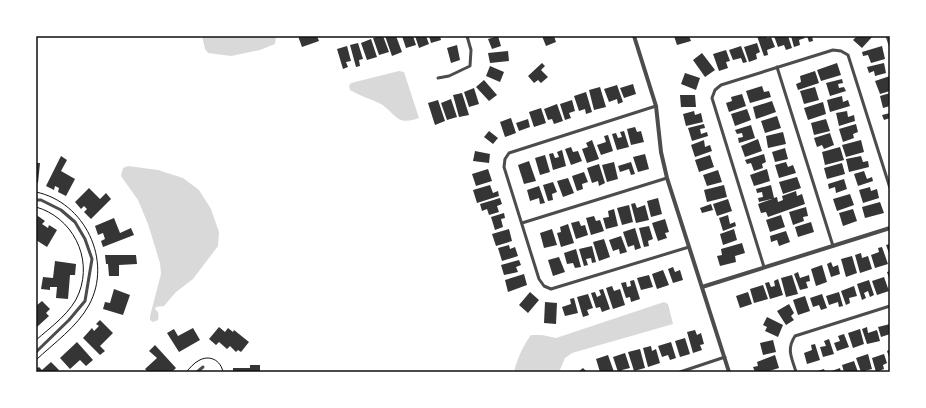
<svg xmlns="http://www.w3.org/2000/svg" width="926" height="408" viewBox="0 0 926 408" font-family="'IBM Plex Sans',sans-serif">
<style>
.water{fill:#d9d9d9}
.building{fill:#353535}
.lines{fill:none;stroke-linecap:round;stroke-linejoin:round}
.path{stroke:#111;stroke-width:1}
.minor{stroke:#4c4c4c;stroke-width:3}
.tertiary{stroke:#4c4c4c;stroke-width:4}
.neatline{fill:none;stroke:#111;stroke-width:1.5}
</style>
<rect width="100%" height="100%" fill="#fff"/>
<g class="water">
<polygon points="202,36 276,36 275,44 260,50 231,56 208,53 205,49"/>
<path d="M 399,71 L 404,72 L 419,118 C 413,120 407,122 401,120 C 395,118 388,108 381,104 C 371,99 360,96 350,90 L 349,86 L 351,83 Z"/>
<path d="M 128,166 L 158,170 L 183,178 L 199,190 L 211,209 L 219,232 L 218,246 L 193,279 L 176,292 L 164,306 L 156,307 L 155,309 C 159,312 159,315 158,320 L 153,322 L 150,320 L 150,316 L 161,274 L 160,263 L 148,224 L 138,200 L 121,176 L 123,168 Z"/>
<path d="M 664,302 L 668,304 L 673,324 L 572,353 L 565,358 L 559,372 L 514,372 C 517,359 523,346 531,335 L 542,335 L 556,338 Z"/>
</g>
<g class="building">
<polygon points="298,36 317,36 319,41 302,47"/>
<polygon points="380,36 383,36 389,52 379,55 373,38"/>
<polygon points="385,36 396,36 402,52 392,56"/>
<polygon points="402,36 413,36 416,45 406,48"/>
<polygon points="415,36 426,36 429,44 419,48"/>
<polygon points="429,36 440,36 441,40 431,43"/>
<polygon points="498,36 501,46 492,49 488,39"/>
<polygon points="542,36 554,36 556,42 546,46"/>
<polygon points="674,36 689,36 691,41 677,45"/>
<polygon points="757,36 767,36 767,38 771,37 775,47 767,50 768,55 764,56"/>
<polygon points="774,36 788,36 792,48 786,50 784,45 778,47"/>
<polygon points="791,36 804,36 805,38 799,40 800,45 794,47"/>
<polygon points="807,36 812,36 813,41 809,42"/>
<polygon points="857,36 873,36 862,48 853,40"/>
<polygon points="371,39 377,57 367,60 361,43"/>
<polygon points="358,43 363,59 359,60 360,66 356,67 350,45"/>
<polygon points="757,43 760,52 756,54 757,59 749,62 744,47"/>
<polygon points="457,45 460,60 451,63 447,48"/>
<polygon points="347,46 351,61 346,62 348,67 343,69 337,49"/>
<polygon points="741,46 747,62 743,63 741,58 733,60 729,50"/>
<polygon points="882,46 885,59 871,63 868,55 863,56 862,52"/>
<polygon points="726,50 730,61 726,62 728,68 719,71 713,54"/>
<polygon points="508,51 509,61 490,63 488,53"/>
<polygon points="702,53 715,70 705,77 693,60"/>
<polygon points="542,63 545,66 541,70 548,77 541,83 538,80 534,83 528,76"/>
<polygon points="837,63 841,75 821,81 817,70"/>
<polygon points="884,63 886,73 875,76 874,71 869,73 867,67"/>
<polygon points="490,66 504,72 500,82 486,76"/>
<polygon points="815,71 819,83 798,90 796,84 801,82 800,76"/>
<polygon points="685,73 700,78 696,90 681,84"/>
<polygon points="890,76 889,86 890,91 880,94 875,81"/>
<polygon points="842,79 843,83 838,84 839,88 844,87 846,91 830,96 826,83"/>
<polygon points="484,80 497,95 489,101 476,87"/>
<polygon points="633,84 636,94 624,98 620,88"/>
<polygon points="617,85 623,102 618,104 617,99 609,102 604,89"/>
<polygon points="762,86 764,92 769,91 771,97 750,103 746,91"/>
<polygon points="600,87 606,107 594,110 589,90"/>
<polygon points="815,87 819,100 804,104 800,91"/>
<polygon points="474,88 479,104 469,107 464,92"/>
<polygon points="586,92 592,112 586,114 585,109 579,111 574,96"/>
<polygon points="462,93 469,115 459,117 453,95"/>
<polygon points="890,93 890,106 883,108 880,96"/>
<polygon points="742,94 746,106 729,112 726,103 732,101 731,97"/>
<polygon points="680,95 695,95 696,107 681,107"/>
<polygon points="842,96 843,102 848,100 850,106 830,112 827,100"/>
<polygon points="451,99 457,117 447,120 441,103"/>
<polygon points="438,100 445,121 435,125 428,103"/>
<polygon points="572,100 575,111 569,113 571,118 565,120 560,104"/>
<polygon points="772,101 776,112 756,119 753,107"/>
<polygon points="823,102 826,114 808,120 804,108"/>
<polygon points="557,104 563,121 554,124 552,119 548,120 544,109"/>
<polygon points="541,108 546,123 534,127 529,112"/>
<polygon points="747,109 751,120 735,126 731,114"/>
<polygon points="694,111 695,115 701,113 703,122 686,126 683,114"/>
<polygon points="847,111 848,117 854,115 855,121 839,126 836,113"/>
<polygon points="890,113 890,118 884,120 882,115"/>
<polygon points="777,116 781,128 765,133 761,121"/>
<polygon points="511,118 516,133 505,137 500,122"/>
<polygon points="528,119 530,127 519,131 516,123"/>
<polygon points="826,119 830,131 814,135 811,123"/>
<polygon points="704,124 705,128 700,129 701,134 707,132 708,136 692,141 688,128"/>
<polygon points="856,124 858,132 853,134 854,138 843,142 839,129"/>
<polygon points="751,125 755,138 739,143 738,138 743,137 742,133 737,134 735,130"/>
<polygon points="635,127 637,132 641,131 644,142 631,145 627,129"/>
<polygon points="489,131 498,138 493,144 484,137"/>
<polygon points="624,131 629,147 617,150 612,134 616,133 618,138 622,137 620,132"/>
<polygon points="783,132 786,144 768,148 766,136"/>
<polygon points="830,133 834,145 824,149 822,145 817,147 814,138"/>
<polygon points="608,135 613,151 601,155 597,145 606,142 604,136"/>
<polygon points="758,139 762,151 745,157 741,146"/>
<polygon points="592,140 599,159 587,163 582,149 588,147 586,143"/>
<polygon points="704,140 705,147 710,145 712,151 695,157 691,145"/>
<polygon points="861,140 864,152 846,157 842,145"/>
<polygon points="571,147 573,152 578,151 582,161 571,165 565,149"/>
<polygon points="840,147 844,160 825,165 822,152"/>
<polygon points="785,148 788,159 775,162 772,152"/>
<polygon points="562,150 566,166 553,170 549,154 553,153 555,158 559,157 557,152"/>
<polygon points="475,151 490,154 489,163 473,161"/>
<polygon points="645,154 649,169 638,172 633,157"/>
<polygon points="764,154 766,162 762,164 763,168 754,171 751,163 747,164 745,160"/>
<polygon points="545,155 550,172 540,175 535,158"/>
<polygon points="710,155 714,167 699,172 695,160"/>
<polygon points="61,156 67,160 61,171 75,179 66,196 58,192 59,188 55,186 54,190 46,186"/>
<polygon points="861,156 863,162 868,161 869,167 849,172 846,159"/>
<polygon points="529,161 536,181 524,184 518,165"/>
<polygon points="614,162 618,179 607,182 602,165"/>
<polygon points="631,162 635,174 631,175 629,169 620,172 618,166"/>
<polygon points="786,162 788,167 793,165 796,173 779,178 775,165"/>
<polygon points="36,163 40,163 38,183 36,182"/>
<polygon points="842,163 845,174 827,179 824,168"/>
<polygon points="599,164 605,183 599,186 598,181 592,183 587,168"/>
<polygon points="488,169 492,181 476,186 472,174"/>
<polygon points="767,169 770,181 754,186 750,175"/>
<polygon points="718,170 722,182 707,186 703,175"/>
<polygon points="864,171 867,179 872,177 873,181 858,186 854,174"/>
<polygon points="584,172 588,182 582,184 583,189 577,191 572,176"/>
<polygon points="797,177 801,188 783,194 779,182"/>
<polygon points="568,178 574,193 563,197 557,181"/>
<polygon points="844,179 847,189 836,193 835,187 829,189 828,184"/>
<polygon points="553,182 557,192 552,194 553,200 548,201 543,185"/>
<polygon points="490,185 493,193 498,191 499,196 477,203 473,190"/>
<polygon points="724,185 727,197 707,202 704,190"/>
<polygon points="771,185 774,198 777,197 778,202 783,200 782,196 796,191 797,196 802,194 805,204 768,217 766,212 761,213 758,204 772,199 759,202 758,198 763,197 762,192 757,193 756,189"/>
<polygon points="539,186 545,203 540,204 539,198 530,201 527,190"/>
<polygon points="870,187 871,191 877,189 879,198 863,203 859,190"/>
<polygon points="89,188 100,199 106,193 111,199 91,219 84,212 87,209 84,206 81,209 75,202"/>
<polygon points="850,194 854,205 837,211 833,199"/>
<polygon points="500,198 502,204 497,206 499,212 489,215 487,209 482,211 480,204"/>
<polygon points="658,198 662,214 651,217 647,201"/>
<polygon points="728,199 732,211 717,216 713,204"/>
<polygon points="880,202 884,213 865,218 862,207"/>
<polygon points="635,203 637,208 645,205 649,220 636,223 631,204"/>
<polygon points="711,204 713,210 702,213 700,208"/>
<polygon points="629,205 633,222 622,225 617,208"/>
<polygon points="806,207 808,216 803,217 804,221 793,225 789,212"/>
<polygon points="614,209 618,226 606,229 603,218 609,217 608,211"/>
<polygon points="853,209 857,221 843,226 839,213"/>
<polygon points="504,213 505,218 501,219 503,227 495,230 491,217"/>
<polygon points="728,215 730,224 735,222 736,226 723,231 719,218"/>
<polygon points="781,215 785,227 770,232 766,220"/>
<polygon points="38,216 45,221 42,224 48,228 49,225 57,230 47,247 36,240 36,219"/>
<polygon points="594,216 596,221 600,220 604,231 591,235 586,218"/>
<polygon points="114,218 120,233 131,228 134,235 103,247 101,241 105,239 103,233 98,235 95,226"/>
<polygon points="665,219 669,232 665,233 667,238 658,241 652,223"/>
<polygon points="579,221 581,226 585,225 588,235 576,239 571,223"/>
<polygon points="811,222 814,232 798,237 795,227"/>
<polygon points="568,224 574,243 561,247 557,233 561,232 560,227"/>
<polygon points="649,226 653,239 648,241 649,246 644,247 639,228"/>
<polygon points="635,228 641,248 635,250 634,245 628,247 623,232"/>
<polygon points="509,229 512,241 496,246 492,234"/>
<polygon points="552,229 557,245 544,248 540,233"/>
<polygon points="734,229 737,240 723,245 720,234"/>
<polygon points="786,231 790,242 779,246 777,240 771,242 770,236"/>
<polygon points="621,236 627,252 620,254 619,249 613,251 609,240"/>
<polygon points="604,239 610,257 599,261 593,242"/>
<polygon points="742,243 745,253 735,256 736,262 720,266 717,256 722,255 721,249"/>
<polygon points="890,244 890,256 886,245"/>
<polygon points="509,245 510,249 515,247 518,256 502,261 498,248"/>
<polygon points="592,246 596,262 592,263 591,258 586,259 588,265 584,266 579,249"/>
<polygon points="882,247 888,264 875,268 871,255 879,252 878,248"/>
<polygon points="576,249 581,267 575,268 573,263 567,264 564,253"/>
<polygon points="861,253 862,258 868,256 872,269 860,273 855,255"/>
<polygon points="105,255 136,255 137,264 119,265 119,276 109,276 108,264 106,264"/>
<polygon points="852,256 857,273 846,277 841,259"/>
<polygon points="559,257 565,272 553,276 548,260"/>
<polygon points="519,260 521,265 516,267 518,272 504,275 501,265"/>
<polygon points="55,261 76,264 75,275 70,275 68,299 56,298 57,287 50,287 50,290 41,289 43,277 53,278"/>
<polygon points="831,262 833,267 838,265 840,274 831,277 827,264"/>
<polygon points="822,265 827,282 816,286 811,269"/>
<polygon points="673,267 675,272 680,270 683,280 673,283 668,269"/>
<polygon points="663,270 669,285 657,289 652,274"/>
<polygon points="890,271 890,281 887,272"/>
<polygon points="798,272 800,278 809,275 810,281 806,282 808,288 800,290 794,274"/>
<polygon points="524,274 527,285 508,292 505,280"/>
<polygon points="649,275 653,287 641,290 637,278"/>
<polygon points="792,275 798,294 786,297 781,278"/>
<polygon points="884,277 889,291 877,295 872,281"/>
<polygon points="778,279 783,295 770,299 765,283 769,282 771,287 775,286 774,281"/>
<polygon points="634,280 640,299 631,302 630,297 626,298 621,283 626,282 627,287 631,286 630,281"/>
<polygon points="869,280 874,295 870,297 868,291 864,293 866,298 862,300 857,284"/>
<polygon points="763,285 768,299 754,303 750,289"/>
<polygon points="612,286 614,291 620,289 625,305 613,309 606,288"/>
<polygon points="854,286 857,296 849,298 850,303 846,305 841,291"/>
<polygon points="114,289 130,295 123,315 103,309 105,302 110,303"/>
<polygon points="603,289 610,309 602,312 600,307 596,308 591,293 595,292 597,297 601,295 599,290"/>
<polygon points="530,292 539,300 528,313 519,305"/>
<polygon points="748,292 752,304 740,308 736,296"/>
<polygon points="839,292 843,306 839,307 838,302 829,305 826,296"/>
<polygon points="588,294 593,308 587,310 589,315 583,317 577,297"/>
<polygon points="822,294 827,308 821,310 819,305 813,307 810,298"/>
<polygon points="805,296 810,311 798,315 793,300"/>
<polygon points="574,298 578,313 565,316 562,307 571,304 570,299"/>
<polygon points="42,301 50,309 46,313 49,316 37,327 36,306"/>
<polygon points="545,302 557,303 556,324 544,323"/>
<polygon points="789,304 794,313 791,316 794,320 786,325 777,311"/>
<polygon points="767,317 783,325 778,337 765,331 767,327 763,325"/>
<polygon points="100,320 113,333 100,346 105,351 100,355 83,338 92,328 94,331 99,326 96,324"/>
<polygon points="890,324 890,334 881,337 878,327"/>
<polygon points="219,327 225,332 228,328 233,332 234,330 249,342 241,352 238,350 236,352 230,346 227,349 219,342 216,345 209,339"/>
<polygon points="867,327 868,333 877,330 880,341 867,344 862,329"/>
<polygon points="193,328 200,340 179,352 167,333 174,329 178,336"/>
<polygon points="860,329 864,344 853,348 848,333"/>
<polygon points="695,330 697,335 701,333 704,344 700,345 702,350 693,353 687,332"/>
<polygon points="844,334 849,347 837,351 834,343 840,341 838,336"/>
<polygon points="685,338 690,354 680,357 675,341"/>
<polygon points="829,339 834,354 823,357 820,347 826,346 824,341"/>
<polygon points="773,340 776,352 763,355 760,343"/>
<polygon points="77,342 93,360 86,366 80,360 70,369 60,358"/>
<polygon points="671,342 676,358 670,360 668,355 662,357 658,346"/>
<polygon points="815,344 820,360 807,364 804,353 812,350 811,345"/>
<polygon points="155,345 176,368 172,372 148,372 145,369 157,358 149,351"/>
<polygon points="651,346 652,351 656,349 660,363 648,367 643,348"/>
<polygon points="640,349 645,368 634,371 628,352"/>
<polygon points="890,349 890,360 887,351"/>
<polygon points="625,353 630,368 622,370 622,372 618,372 613,357"/>
<polygon points="868,354 872,369 861,372 856,358"/>
<polygon points="884,354 887,363 883,365 884,369 876,372 872,358"/>
<polygon points="608,355 614,372 600,372 596,359"/>
<polygon points="775,355 779,368 766,372 755,372 753,367 758,366 757,362"/>
<polygon points="854,361 858,372 844,372 842,365"/>
<polygon points="51,362 59,370 56,372 36,372 36,369 39,367 42,370"/>
<polygon points="250,365 260,365 260,372 233,372 233,368 250,368"/>
<polygon points="583,368 587,372 578,372"/>
<polygon points="840,368 841,372 829,372"/>
<polygon points="824,369 825,372 814,372"/>
</g>
<g class="lines">
<g class="path">
<path d="M 36,192 C 85,202 113,261 89,305 C 77,327 54,343 36,360"/>
<path d="M 36,207 C 72,217 93,257 79,293 C 72,312 51,327 36,340"/>
<path d="M 186,372 C 190,368 194,363 198,361 C 209,354 221,360 223,372"/>
</g>
<g class="minor">
<polyline points="887,36 890,45"/>
<polyline points="777,67 833,246"/>
<polyline points="438,78 449,76 470,66 471,50 467,36"/>
<polyline points="656,106 509,153 505,159 504,167 539,279 544,286 551,289 689,247"/>
<polyline points="36,200 41,200 61,210 75,222 85,239 92,259 85,301 69,320 36,352"/>
<polyline points="522,223 667,178"/>
<polyline points="764,267 712,98 715,90 721,85 833,50 841,51 848,55 890,188"/>
<polyline points="197,372 203,367"/>
<polyline points="680,372 725,357"/>
<path d="M 796,372 C 792,358 786,350 795,336 L 890,306"/>
</g>
<g class="tertiary">
<polyline points="634,36 656,106 661,152 667,178 729,372"/>
<polyline points="702,287 890,228"/>
</g>
</g>
<rect width="926" height="408" fill="none" stroke="#ffffff" stroke-width="74"/>
<rect x="37" y="37" width="852" height="334" class="neatline"/>
</svg>
